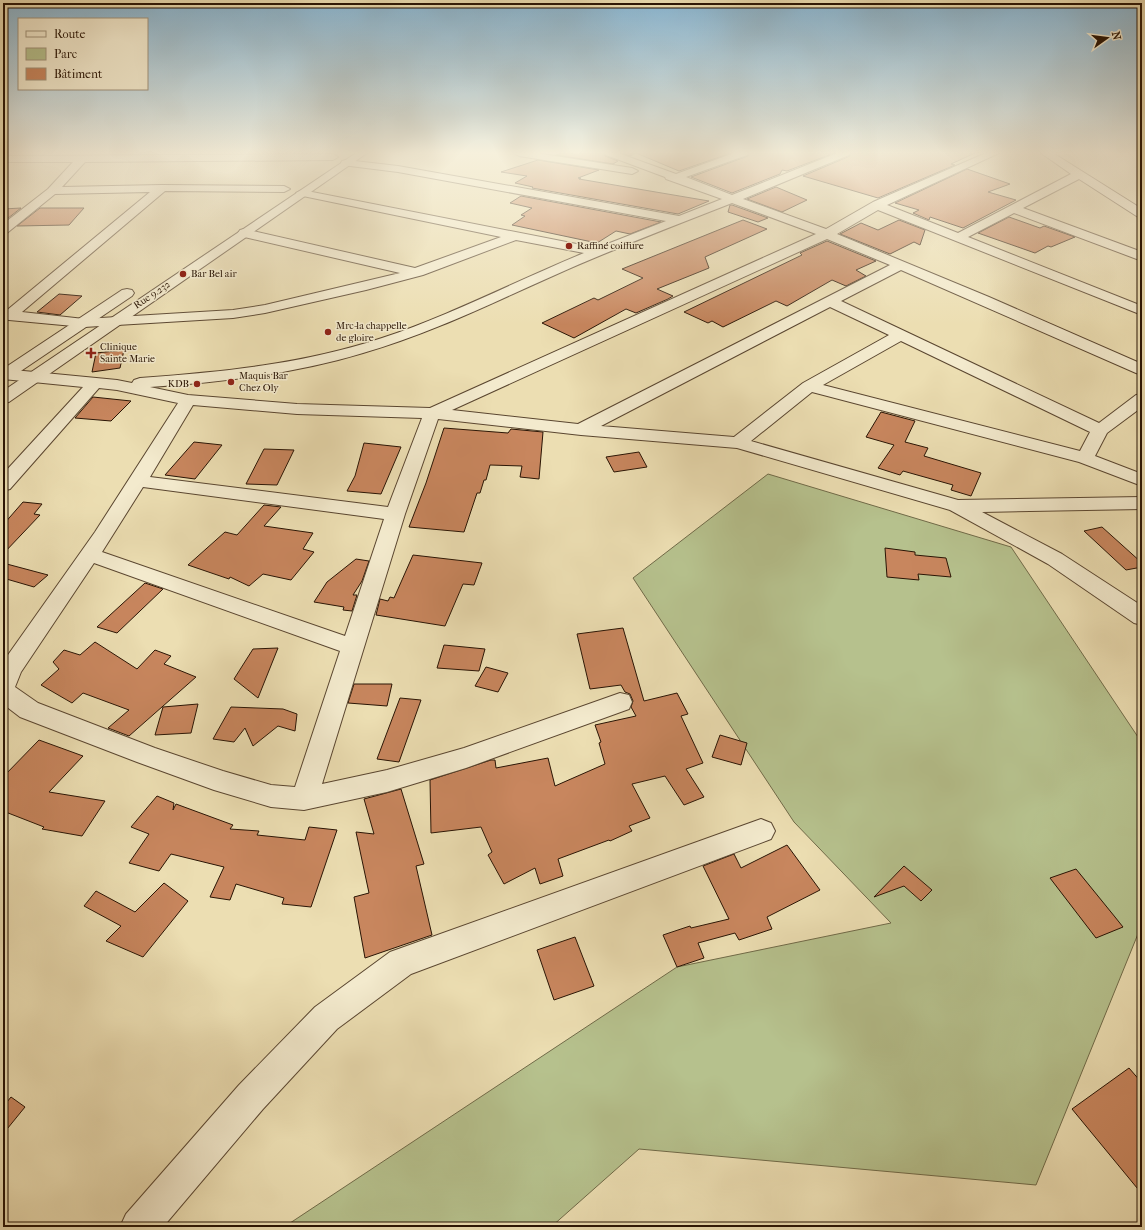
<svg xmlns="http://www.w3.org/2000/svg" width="1145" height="1230" viewBox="0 0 1145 1230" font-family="'IM FELL French Canon',serif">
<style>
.green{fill:#b6c18d;stroke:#706a48}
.building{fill:#c8865e;stroke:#291404}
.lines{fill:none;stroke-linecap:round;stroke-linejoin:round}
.minor-casing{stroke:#5a4630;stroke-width:2}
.tertiary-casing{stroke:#5a4630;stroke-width:2}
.minor{fill:#f3eacd;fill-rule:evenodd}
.tertiary{fill:#f3eacd;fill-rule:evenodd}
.poi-dot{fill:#8f2418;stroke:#f3eacd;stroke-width:1.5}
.labels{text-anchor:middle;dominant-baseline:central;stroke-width:3;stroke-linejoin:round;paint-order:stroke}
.far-poi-label{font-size:10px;fill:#291404;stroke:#f3eacd;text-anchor:start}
.far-street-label{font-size:10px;fill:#291404;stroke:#f3eacd}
</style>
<rect width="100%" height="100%" fill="#ecdeb2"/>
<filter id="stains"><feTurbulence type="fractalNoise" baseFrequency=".005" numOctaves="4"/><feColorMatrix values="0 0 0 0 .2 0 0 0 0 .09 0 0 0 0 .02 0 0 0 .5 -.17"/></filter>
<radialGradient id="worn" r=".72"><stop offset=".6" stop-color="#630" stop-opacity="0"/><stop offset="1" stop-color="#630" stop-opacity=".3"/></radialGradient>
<polygon class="green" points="768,474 1011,547 1142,743 1142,924 1036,1185 639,1149 551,1227 284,1227 677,967 891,923 794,822 633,578"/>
<g class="building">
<polygon points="563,153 604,153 605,156 618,161 613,164 556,155"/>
<polygon points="621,153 731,153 679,171 636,153 630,156"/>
<polygon points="749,153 834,153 787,171 782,170 780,174 732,193 691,177 748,156"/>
<polygon points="851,153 975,153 951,164 955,165 878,198 803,176 850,156"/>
<polygon points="538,160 599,170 578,178 581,178 579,179 709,201 678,214 532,188 533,187 515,183 527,176 501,172"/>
<polygon points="967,169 1010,184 988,192 1016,200 963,228 930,217 929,220 913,213 919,210 895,203"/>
<polygon points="776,187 807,200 782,212 747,199"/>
<polygon points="521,196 661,222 630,234 616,231 597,243 512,225 525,216 521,215 532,208 510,203"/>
<polygon points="730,205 732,205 768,218 758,222 728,212"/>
<polygon points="21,208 3,222 3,209"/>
<polygon points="40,208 84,208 69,225 17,226"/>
<polygon points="1009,217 1040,228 1044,226 1075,237 1051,247 1048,246 1035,253 978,233"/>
<polygon points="743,220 767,229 705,257 709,268 657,289 673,296 668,299 636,313 626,309 574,338 542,323 594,298 598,300 643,278 622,269"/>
<polygon points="899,220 925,230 920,245 914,242 890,254 840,234 861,223 878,230"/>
<polygon points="827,241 876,261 856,270 866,276 846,286 832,280 787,306 776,301 723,327 712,321 708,323 684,312 802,255 800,253"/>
<polygon points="59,294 82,296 60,315 37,312"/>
<polygon points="124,350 120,368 92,372 96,353"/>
<polygon points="93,397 131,401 111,421 75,418"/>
<polygon points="881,412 915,421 905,442 928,448 924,456 981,473 971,496 951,490 953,485 903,471 900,475 878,468 894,445 866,437"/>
<polygon points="444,428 508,433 511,429 543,432 539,479 520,477 522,466 490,465 486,480 484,480 480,493 477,493 464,532 409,527 426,483"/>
<polygon points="194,442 222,445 195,479 165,475"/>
<polygon points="364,443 401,447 381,494 347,491 355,476"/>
<polygon points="264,449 294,450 277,485 246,484"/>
<polygon points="639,452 647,467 614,472 606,457"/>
<polygon points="23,502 42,504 34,514 40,515 3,554 3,525"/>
<polygon points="264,505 281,507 264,526 313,533 303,549 314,552 291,580 263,574 249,586 230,577 229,579 188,565 225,532 237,535"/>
<polygon points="1102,527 1142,563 1142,567 1126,570 1084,531"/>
<polygon points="885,548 915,552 915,555 946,558 951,577 918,574 919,580 887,577"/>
<polygon points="413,555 482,563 474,585 463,584 445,626 376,615 380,599 388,601 390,597 394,598"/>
<polygon points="356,559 369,561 362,581 353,595 357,595 352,611 343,610 344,607 314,602 327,582"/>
<polygon points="3,563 48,575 34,587 3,578"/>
<polygon points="145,583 163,589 117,633 97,627"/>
<polygon points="623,628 644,701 677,693 688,714 681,716 703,763 686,769 704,797 684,805 665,776 632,784 650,818 629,826 632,831 610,841 609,840 558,859 563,876 540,884 535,868 504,884 488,855 492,852 481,827 431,833 430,780 491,760 495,760 496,768 548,758 555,786 605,764 599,743 601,742 595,725 636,716 631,707 633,701 630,694 625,692 621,685 590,689 577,634"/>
<polygon points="95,642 137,669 155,650 171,656 164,664 196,677 129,736 108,728 129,710 83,693 72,703 41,685 59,669 53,662 64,650 80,655"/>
<polygon points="444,645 485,649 479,671 437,668"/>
<polygon points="278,648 258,698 234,679 253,649"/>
<polygon points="486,667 508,673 498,692 475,686"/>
<polygon points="354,684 392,684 387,706 348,703"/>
<polygon points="400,698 421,700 399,762 377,759"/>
<polygon points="198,704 191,733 155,735 163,707"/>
<polygon points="231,707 283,709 297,714 295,731 278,726 253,746 245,728 234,742 213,739"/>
<polygon points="720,735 747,743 741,765 712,757"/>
<polygon points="39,740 83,756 49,792 105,801 82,836 42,829 44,827 3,811 3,777"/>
<polygon points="401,789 424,864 416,866 432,935 365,958 354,897 369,893 356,832 374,834 364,799"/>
<polygon points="157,796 174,803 173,810 176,804 233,825 230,829 259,831 257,835 305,840 309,827 337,830 311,907 282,904 284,898 236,884 230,900 210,897 224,867 171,854 159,871 129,863 149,834 131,827"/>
<polygon points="787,845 820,890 767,917 772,929 739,940 735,933 698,943 704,958 677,967 663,935 690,926 691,928 729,919 703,866 734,854 741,868"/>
<polygon points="904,866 932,890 921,901 904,886 874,897"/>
<polygon points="1076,869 1115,917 1123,927 1096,938 1050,878"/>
<polygon points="164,883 188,901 143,957 106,941 121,926 84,906 96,891 135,912"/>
<polygon points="575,937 594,986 554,1000 537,950"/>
<polygon points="1129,1068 1142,1083 1142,1194 1072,1109"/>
<polygon points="11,1097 25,1107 3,1134 3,1107"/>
</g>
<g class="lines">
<g class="minor-casing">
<g id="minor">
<polygon points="514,153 536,153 632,168 638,171 632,174 519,156"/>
<path d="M 605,153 L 618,153 L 676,174 L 734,153 L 748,153 L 747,155 L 686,177 L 732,195 L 837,153 L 850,153 L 849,155 L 743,199 L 826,229 L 873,202 L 986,153 L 999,153 L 887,205 L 958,233 L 1071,174 L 1041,153 L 1053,153 L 1142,209 L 1142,218 L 1138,217 L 1079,179 L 1023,208 L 1142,252 L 1142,261 L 1014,213 L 968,237 L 1142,306 L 1142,315 L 878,210 L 837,234 L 989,297 L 1142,364 L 1142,375 L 1136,373 L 901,270 L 841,301 L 1099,423 L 1136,395 L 1142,394 L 1142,407 L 1107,433 L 1095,456 L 1142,474 L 1142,486 L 1079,462 L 812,392 L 751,441 L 958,500 L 1142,497 L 1142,509 L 982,512 L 1062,554 L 1142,606 L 1142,625 L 1134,623 L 1048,564 L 950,510 L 737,448 L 581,435 L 438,419 L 405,514 L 322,784 L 387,770 L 464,748 L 620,693 L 629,695 L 632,702 L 629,709 L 466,768 L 387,792 L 304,810 L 271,807 L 214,790 L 137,762 L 20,717 L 3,704 L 3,662 L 95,532 L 178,403 L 117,390 L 99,388 L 10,489 L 3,491 L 3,474 L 83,387 L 3,379 L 3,369 L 117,380 L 132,383 L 134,380 L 140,378 C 222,372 304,364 382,338 C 451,315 516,281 584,253 L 516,240 L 423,275 L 366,290 L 265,313 L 233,318 L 84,327 L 9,320 L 3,319 L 3,311 L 6,311 L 150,192 L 55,194 L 7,233 L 3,234 L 3,224 L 48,189 L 73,162 L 3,162 L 3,156 L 333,154 L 338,157 L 333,160 L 85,162 L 62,187 L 162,185 L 284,186 L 290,189 L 284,192 L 165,191 L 22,312 L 84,319 L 233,310 L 265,305 L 400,273 L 240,236 L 238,233 L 240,230 L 244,229 L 415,268 L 501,237 L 298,195 L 296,193 L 302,190 L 597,248 L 666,221 L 398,172 L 342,165 L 341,163 L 342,161 L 346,160 L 398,166 L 679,216 L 722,199 L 666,179 L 665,177 L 606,155 ZM 732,203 L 816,234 L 430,408 L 297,404 L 188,395 L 150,387 C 222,382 294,374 363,353 C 430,334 492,303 555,275 C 613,249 673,226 732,203 ZM 827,239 L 890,265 L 578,424 L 452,410 ZM 830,307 L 889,335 L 803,383 L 734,437 L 601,426 ZM 901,341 L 1090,432 L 1080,451 L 823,385 ZM 193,405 L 297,414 L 422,418 L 388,507 L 150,477 ZM 143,487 L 384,519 L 345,636 L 102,552 ZM 94,563 L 340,651 L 295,787 L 271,785 L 223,771 L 155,748 L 38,703 L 15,687 L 21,672 Z"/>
<polygon points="761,819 771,823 775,831 771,839 411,974 337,1029 263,1109 163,1227 120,1227 126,1214 239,1085 315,1007 390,952"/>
</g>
</g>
<g class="tertiary-casing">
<g id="tertiary">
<polygon points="356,153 367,153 9,402 3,403 3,391"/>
<polygon points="127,289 132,290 134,293 132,296 9,379 3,381 3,369 122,290"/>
</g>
</g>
<use href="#minor" class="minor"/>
<use href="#tertiary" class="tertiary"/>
</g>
<linearGradient id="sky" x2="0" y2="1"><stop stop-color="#89b7d4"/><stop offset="0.47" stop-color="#f6f0dc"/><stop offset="1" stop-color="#f6f0dc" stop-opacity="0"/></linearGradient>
<rect width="1145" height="325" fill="url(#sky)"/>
<g class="poi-dot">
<circle cx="569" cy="246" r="4"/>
<circle cx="183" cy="274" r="4"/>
<circle cx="328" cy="332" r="4"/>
<path d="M89 347h4v4h4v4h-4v4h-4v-4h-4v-4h4z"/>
<circle cx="231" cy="382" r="4"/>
<circle cx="197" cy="384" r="4"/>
</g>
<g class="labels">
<g class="far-poi-label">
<text x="577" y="246">Raffiné coiffure</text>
<text x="191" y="274">Bar Bel air</text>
<text x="336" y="326">Mrc-la chappelle<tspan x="336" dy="12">de gloire</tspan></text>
<text x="100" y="347">Clinique<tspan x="100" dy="12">Sainte Marie</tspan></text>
<text x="239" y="376">Maquis Bar<tspan x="239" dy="12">Chez Oly</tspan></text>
<text x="189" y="384" text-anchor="end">KDB</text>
</g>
<g class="far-street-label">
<text transform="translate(152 295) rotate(-34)">Rue 9.232</text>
</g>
</g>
<rect width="1145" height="1230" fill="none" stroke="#ecdeb2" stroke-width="16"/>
<rect x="4" y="4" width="1137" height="1222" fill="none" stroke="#291404" stroke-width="2"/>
<rect x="8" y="8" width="1129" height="1214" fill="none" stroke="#291404"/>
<rect x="18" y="18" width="130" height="72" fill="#f3eacd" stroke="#a2947d"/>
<rect x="26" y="31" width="20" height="6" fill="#f3eacd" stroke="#a2947d"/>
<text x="54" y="38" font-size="12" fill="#291404">Route</text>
<rect x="26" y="48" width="20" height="12" fill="#b6c18d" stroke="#a2947d"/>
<text x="54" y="58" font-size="12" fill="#291404">Parc</text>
<rect x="26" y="68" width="20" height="12" fill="#c8865e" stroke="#a2947d"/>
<text x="54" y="78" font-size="12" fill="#291404">Bâtiment</text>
<g transform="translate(1107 38) rotate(76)" stroke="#f3eacd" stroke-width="3" paint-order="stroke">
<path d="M0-3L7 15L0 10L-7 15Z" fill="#291404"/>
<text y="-6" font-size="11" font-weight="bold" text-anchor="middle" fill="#291404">N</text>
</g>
<rect width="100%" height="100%" filter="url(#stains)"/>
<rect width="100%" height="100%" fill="url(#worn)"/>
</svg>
